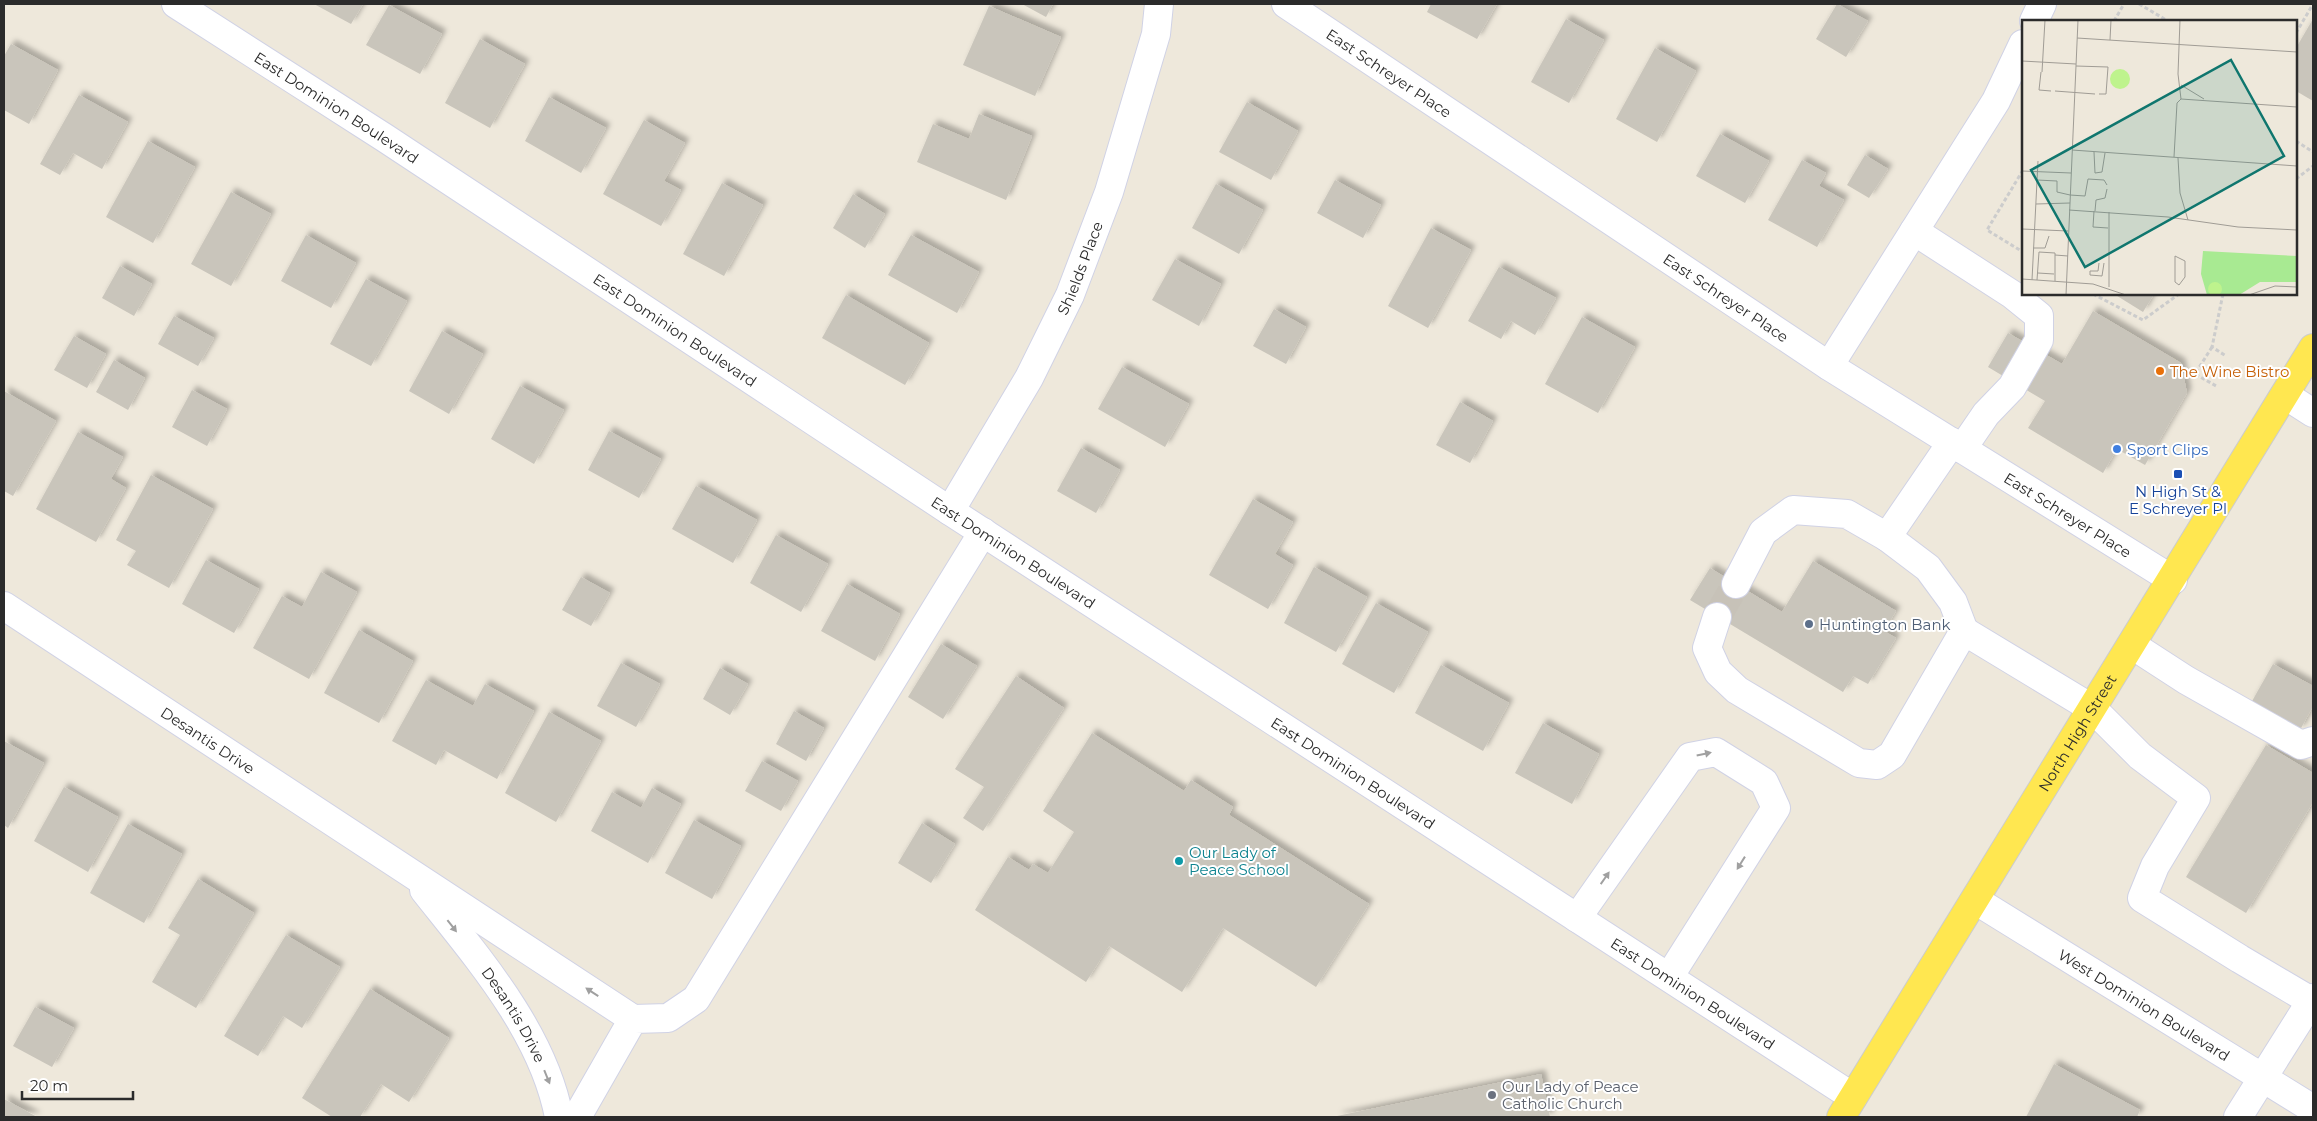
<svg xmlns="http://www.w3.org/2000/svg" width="2317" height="1121" viewBox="0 0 2317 1121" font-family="Montserrat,sans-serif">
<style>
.building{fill:#c9c5bb;filter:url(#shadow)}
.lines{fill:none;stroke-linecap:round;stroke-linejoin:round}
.minor-tunnel{stroke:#c7c2b8;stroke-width:28;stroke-dasharray:28 14;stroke-linecap:butt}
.minor-casing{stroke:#d0d2e5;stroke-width:30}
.major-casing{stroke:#ccc;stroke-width:30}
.path{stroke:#ccc;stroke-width:3;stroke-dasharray:4 2.5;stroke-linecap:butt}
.minor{stroke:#fff;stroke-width:28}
.major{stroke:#ffe750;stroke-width:28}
.oneway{fill:#a0a0a0}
.food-dot{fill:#e8710a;stroke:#fff;stroke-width:2}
.shop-dot{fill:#3f7fe0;stroke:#fff;stroke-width:2}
.transit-dot{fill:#1a4fb4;stroke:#fff;stroke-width:2}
.service-dot{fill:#5c6f8a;stroke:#fff;stroke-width:2}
.culture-dot{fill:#0f9aa8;stroke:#fff;stroke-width:2}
.worship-dot{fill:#6b7280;stroke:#fff;stroke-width:2}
.labels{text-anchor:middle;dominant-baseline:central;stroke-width:4;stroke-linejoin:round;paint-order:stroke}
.street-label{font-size:15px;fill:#2b2b2b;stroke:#fff}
.food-label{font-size:15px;fill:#c56008;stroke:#fff;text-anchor:start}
.shop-label{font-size:15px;fill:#366cbe;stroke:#fff;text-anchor:start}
.transit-label{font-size:15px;fill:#164399;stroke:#fff}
.service-label{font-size:15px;fill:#4e5e75;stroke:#fff;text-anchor:start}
.culture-label{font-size:15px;fill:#0d838f;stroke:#fff;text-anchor:start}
.worship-label{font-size:15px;fill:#5b616d;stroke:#fff;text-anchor:start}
.inset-road{fill:none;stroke:#a09c95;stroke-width:1}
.view{fill:#0f766e;fill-opacity:0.15;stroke:#0f766e;stroke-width:2.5}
.inset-edge{fill:none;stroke:#2b2b2b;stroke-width:2.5}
</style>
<defs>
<filter id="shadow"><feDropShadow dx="4.5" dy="-4.5" stdDeviation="2.5" flood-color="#0004"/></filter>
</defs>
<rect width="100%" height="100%" fill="#eee8db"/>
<g class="building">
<polygon points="314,4 363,4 351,24"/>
<polygon points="1022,4 1053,4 1046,17"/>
<polygon points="1431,4 1497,4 1477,39 1427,12"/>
<polygon points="1837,4 1868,21 1846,57 1816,39"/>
<polygon points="389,5 442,34 420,74 366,45"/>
<polygon points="989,6 1061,37 1035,96 963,65"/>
<polygon points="1566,19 1604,40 1569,103 1531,82"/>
<polygon points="2313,19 2313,101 2296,91 2296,48"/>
<polygon points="480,39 525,64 490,128 445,103"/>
<polygon points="11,44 58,70 29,124 4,110 4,56"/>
<polygon points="1655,48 1696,71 1657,142 1616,119"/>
<polygon points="79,95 128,122 102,169 73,153 60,175 40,164"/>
<polygon points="549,97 606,128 581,173 525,141"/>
<polygon points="1247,102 1298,131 1271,180 1219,152"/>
<polygon points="979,114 1032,136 1006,200 917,162 933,124 969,139"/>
<polygon points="644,120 685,143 664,181 681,190 661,226 603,194"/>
<polygon points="1720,134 1769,161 1745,203 1696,176"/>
<polygon points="148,141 195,167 153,243 106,217"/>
<polygon points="1865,155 1888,169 1869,198 1847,185"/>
<polygon points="1802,160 1826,173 1819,186 1844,200 1817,247 1768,220"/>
<polygon points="1335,180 1381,205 1363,238 1317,213"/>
<polygon points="722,183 763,205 724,276 683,254"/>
<polygon points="1216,184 1263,210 1239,254 1192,228"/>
<polygon points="231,192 271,214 231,286 191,264"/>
<polygon points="853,194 885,214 865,248 833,228"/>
<polygon points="1431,228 1471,250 1428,328 1388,306"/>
<polygon points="306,235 356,263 331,308 281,281"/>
<polygon points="911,235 979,272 957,313 888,275"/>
<polygon points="1175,259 1221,284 1199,326 1152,300"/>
<polygon points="120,266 152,284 134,316 102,298"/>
<polygon points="1499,267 1556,298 1535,335 1511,321 1501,339 1468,321"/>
<polygon points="366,279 407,301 371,366 330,344"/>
<polygon points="2114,294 2154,294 2143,312"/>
<polygon points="846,295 929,343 905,385 822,338"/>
<polygon points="1274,309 1306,327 1286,364 1253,346"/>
<polygon points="2093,311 2181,363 2187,393 2145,465 2117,449 2103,473 2028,428 2045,401 1988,367 2008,333 2062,364"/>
<polygon points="174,316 214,338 198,366 158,344"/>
<polygon points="1582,317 1635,347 1598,413 1545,384"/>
<polygon points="442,331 483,354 449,414 409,391"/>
<polygon points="74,336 106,354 87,388 54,370"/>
<polygon points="114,360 145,378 128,410 96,392"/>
<polygon points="1122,367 1189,404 1165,447 1098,409"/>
<polygon points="520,386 564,410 534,464 491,439"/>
<polygon points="192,390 227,409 207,446 172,427"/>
<polygon points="4,391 56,421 13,496 4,491"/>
<polygon points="1460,402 1493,421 1470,463 1436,445"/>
<polygon points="609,431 661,459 639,498 588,470"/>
<polygon points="78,432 123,457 111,479 126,488 96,542 36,509"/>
<polygon points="1081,448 1120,470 1096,513 1057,491"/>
<polygon points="151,475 213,509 169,588 127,565 136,551 116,540"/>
<polygon points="696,486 757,520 733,563 672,529"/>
<polygon points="1253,499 1293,522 1275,554 1293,565 1268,609 1209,575"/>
<polygon points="776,535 828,564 801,612 750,583"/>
<polygon points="206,560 259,589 234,633 182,604"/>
<polygon points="1813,561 1896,611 1884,631 1896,638 1868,684 1853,676 1843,692 1690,600 1710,568 1782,612"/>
<polygon points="1314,567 1367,597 1336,652 1284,623"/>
<polygon points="321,572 357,592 309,679 253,648 282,596 302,607"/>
<polygon points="581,577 610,593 591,626 562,610"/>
<polygon points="847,584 900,614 875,661 821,631"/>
<polygon points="1376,603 1428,632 1394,693 1342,664"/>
<polygon points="359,630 413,661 379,723 324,693"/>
<polygon points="941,644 977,666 943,719 908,697"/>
<polygon points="621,663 660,684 636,727 597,706"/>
<polygon points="2273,664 2313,686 2313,706 2300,730 2251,703"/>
<polygon points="1441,665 1509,703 1483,751 1415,713"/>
<polygon points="720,668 748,684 730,715 703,699"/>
<polygon points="1016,676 1064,708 983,831 963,818 984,787 955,769"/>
<polygon points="426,680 473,706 485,684 534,711 497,779 444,750 436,765 392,741"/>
<polygon points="794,711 824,728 806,761 776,744"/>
<polygon points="549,712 601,741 556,822 505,793"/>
<polygon points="1543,723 1599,754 1572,804 1515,773"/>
<polygon points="1092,733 1184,791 1191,780 1233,807 1229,815 1369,904 1316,987 1223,928 1182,992 1109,946 1086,982 975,910 1008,857 1029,870 1033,864 1048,873 1074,832 1043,811"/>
<polygon points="4,741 44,763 8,828 4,825"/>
<polygon points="2266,745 2313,773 2313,802 2246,913 2186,877"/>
<polygon points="762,761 798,781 781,811 745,791"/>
<polygon points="64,787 118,817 88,872 34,841"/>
<polygon points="652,788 681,804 648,863 591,831 612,792 641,808"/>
<polygon points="694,820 741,846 712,899 665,873"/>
<polygon points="922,823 955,844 931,883 898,863"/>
<polygon points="128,824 182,854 144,923 90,893"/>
<polygon points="198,879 254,913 196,1008 152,982 180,935 168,928"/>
<polygon points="286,935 340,967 302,1028 283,1016 258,1056 224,1036"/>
<polygon points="370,989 449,1038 409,1102 381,1084 360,1117 332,1117 302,1098"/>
<polygon points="35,1007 74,1028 52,1067 13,1046"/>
<polygon points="2054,1064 2140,1110 2137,1117 2026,1117"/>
<polygon points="1541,1074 1550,1117 1337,1117 1337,1116"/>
<polygon points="4,1099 37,1117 4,1117"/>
</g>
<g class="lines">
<polyline class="minor-tunnel" points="1717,617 1736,584"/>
<g class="minor-casing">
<g id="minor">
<path id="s1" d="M 176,4 L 385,138 L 950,511 L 1853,1097"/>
<path id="s2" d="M 1286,4 L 1829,366 L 2173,580"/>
<polyline points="2034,21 2042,4"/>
<polyline points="1914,231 2013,295 2039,316 2039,340 2012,387 1986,414 1962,449"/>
<polyline points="1829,366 1996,101 2023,44"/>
<polyline points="2285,395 2313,413"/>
<path id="s3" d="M 950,511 L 1029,378 L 1070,295 L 1109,192 L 1156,34 L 1159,4"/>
<polyline points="1887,537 1928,568 1953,602 1964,631"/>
<polyline points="1736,584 1763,532 1793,510 1847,514 1887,537 1952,442"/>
<path id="s4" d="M 4,606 L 633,1019"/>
<polyline points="1717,617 1707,648 1718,672 1737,690 1859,763 1877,765 1892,755 1964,631 2093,709 2140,756 2196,798 2155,866 2142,898 2240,959 2311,1001"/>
<polyline points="2132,645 2186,680 2301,745 2313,741"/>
<path id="s5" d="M 424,890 C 477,957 543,1032 559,1117"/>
<path id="s6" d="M 1975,900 L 2313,1109"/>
<polyline points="1577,918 1690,757 1716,752 1764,782 1776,808 1669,977"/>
<polyline points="577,1117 633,1019 668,1018 696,999 983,532"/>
<polyline points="2238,1117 2313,998"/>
</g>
</g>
<g class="major-casing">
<g id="major">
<path id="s7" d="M 1841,1117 L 2313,348"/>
</g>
</g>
<g class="path">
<polyline points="2139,4 2168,21"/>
<polyline points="2114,21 2124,4"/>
<polyline points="2296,33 2313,4"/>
<polyline points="2296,141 2313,152"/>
<polyline points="2023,170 1987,230 2023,252"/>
<polyline points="2296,179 2313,166"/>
<polyline points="2093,294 2143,320 2179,294"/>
<polyline points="2223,294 2212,347 2226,356"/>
<polyline points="2212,347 2195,374 2218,387"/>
</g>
<use href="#minor" class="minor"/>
<use href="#major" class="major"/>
</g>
<defs><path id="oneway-solid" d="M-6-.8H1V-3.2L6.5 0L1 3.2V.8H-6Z" transform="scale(1.25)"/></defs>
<g class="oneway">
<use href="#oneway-solid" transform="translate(1704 754) rotate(-12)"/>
<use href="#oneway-solid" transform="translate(1741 863) rotate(122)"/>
<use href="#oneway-solid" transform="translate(1605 878) rotate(-55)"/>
<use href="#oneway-solid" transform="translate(452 926) rotate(52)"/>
<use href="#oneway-solid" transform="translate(592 992) rotate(-147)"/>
<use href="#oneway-solid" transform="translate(547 1077) rotate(68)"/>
</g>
<circle class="food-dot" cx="2160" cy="371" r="5"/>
<circle class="shop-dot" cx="2117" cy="449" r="5"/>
<rect class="transit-dot" x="2173" y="469" width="10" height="10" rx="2.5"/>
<circle class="service-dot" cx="1809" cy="624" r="5"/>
<circle class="culture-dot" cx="1179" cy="861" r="5"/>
<circle class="worship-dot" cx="1492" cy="1095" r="5"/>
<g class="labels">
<g class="street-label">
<text stroke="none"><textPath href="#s2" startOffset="124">East Schreyer Place</textPath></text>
<text stroke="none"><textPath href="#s1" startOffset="191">East Dominion Boulevard</textPath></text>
<text stroke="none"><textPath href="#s3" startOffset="276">Shields Place</textPath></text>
<text stroke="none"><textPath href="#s2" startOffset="529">East Schreyer Place</textPath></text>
<text stroke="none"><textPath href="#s1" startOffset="596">East Dominion Boulevard</textPath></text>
<text stroke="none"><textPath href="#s2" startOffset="934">East Schreyer Place</textPath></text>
<text stroke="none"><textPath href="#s1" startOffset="1001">East Dominion Boulevard</textPath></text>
<text stroke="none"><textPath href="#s7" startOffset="451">North High Street</textPath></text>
<text stroke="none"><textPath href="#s4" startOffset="244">Desantis Drive</textPath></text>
<text stroke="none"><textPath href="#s1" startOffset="1406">East Dominion Boulevard</textPath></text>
<text stroke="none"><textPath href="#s1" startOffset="1811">East Dominion Boulevard</textPath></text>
<text stroke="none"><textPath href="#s6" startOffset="199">West Dominion Boulevard</textPath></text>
<text stroke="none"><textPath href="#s5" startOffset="154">Desantis Drive</textPath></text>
</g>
<g class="food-label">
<text x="2170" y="371">The Wine Bistro</text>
</g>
<g class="shop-label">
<text x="2127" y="449">Sport Clips</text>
</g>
<g class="transit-label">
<text x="2178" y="491">N High St &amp;<tspan x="2178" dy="17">E Schreyer Pl</tspan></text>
</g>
<g class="service-label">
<text x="1819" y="624">Huntington Bank</text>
</g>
<g class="culture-label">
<text x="1189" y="852">Our Lady of<tspan x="1189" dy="17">Peace School</tspan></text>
</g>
<g class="worship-label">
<text x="1502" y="1086">Our Lady of Peace<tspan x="1502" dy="17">Catholic Church</tspan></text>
</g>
</g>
<g transform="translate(2022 20)">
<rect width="275" height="275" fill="#eee8db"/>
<path d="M 181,231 L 275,236 L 275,262 L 238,262 L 217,275 L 185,275 L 179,254 Z" fill="#a8ea92"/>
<path d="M88 59a10 10 0 1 1 20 0a10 10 0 1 1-20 0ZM186 269a7 7 0 1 1 14 0a7 7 0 1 1-14 0Z" fill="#bef38d"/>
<path class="inset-road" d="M 55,18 L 275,32M 88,20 L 89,0M 0,41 L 54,44M 54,46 L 86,47 L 84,74 L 77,74M 19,52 L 17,70 L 29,71M 20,52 L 23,0M 159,65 L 182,79M 33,71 L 73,74M 159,79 L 275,87M 50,130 L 275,146M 72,132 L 73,153 L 80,152 L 83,133M 152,137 L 155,83 L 159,79 L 156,54 L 158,0M 156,138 L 158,173 L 166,200M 0,151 L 49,153M 15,160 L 35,161 L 35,172 L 48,175 L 63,176 L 66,159 L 82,160 L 85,165M 14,184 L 48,183M 47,190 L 146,197 L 216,207 L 275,210M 72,191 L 71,207 L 86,208M 73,191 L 74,180 L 83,178 L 85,169M 0,209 L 46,211M 11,228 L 23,228 L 27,216M 153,236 L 163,241 L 163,257 L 157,265 L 153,262 ZM 68,251 L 68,255 L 80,256 L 82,243M 68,251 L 76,251 L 77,243M 16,253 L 32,254M 0,259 L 71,264 L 104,275M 10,260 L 16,141M 15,260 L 17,232 L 33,233 L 33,235M 33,261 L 33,235 L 46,236M 87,267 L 87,192M 44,275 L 56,0M 227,275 L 253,266 L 275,267"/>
<path class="view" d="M 209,40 L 262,136 L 63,247 L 9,150 Z"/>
<rect width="275" height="275" class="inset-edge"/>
</g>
<rect width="2317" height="1121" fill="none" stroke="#2b2b2b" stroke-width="10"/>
<path d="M22 1091v8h111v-8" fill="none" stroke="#2b2b2b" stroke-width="2.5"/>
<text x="30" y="1091" font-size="15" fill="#2b2b2b" stroke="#ffffff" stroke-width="4" paint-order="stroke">20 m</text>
</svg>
